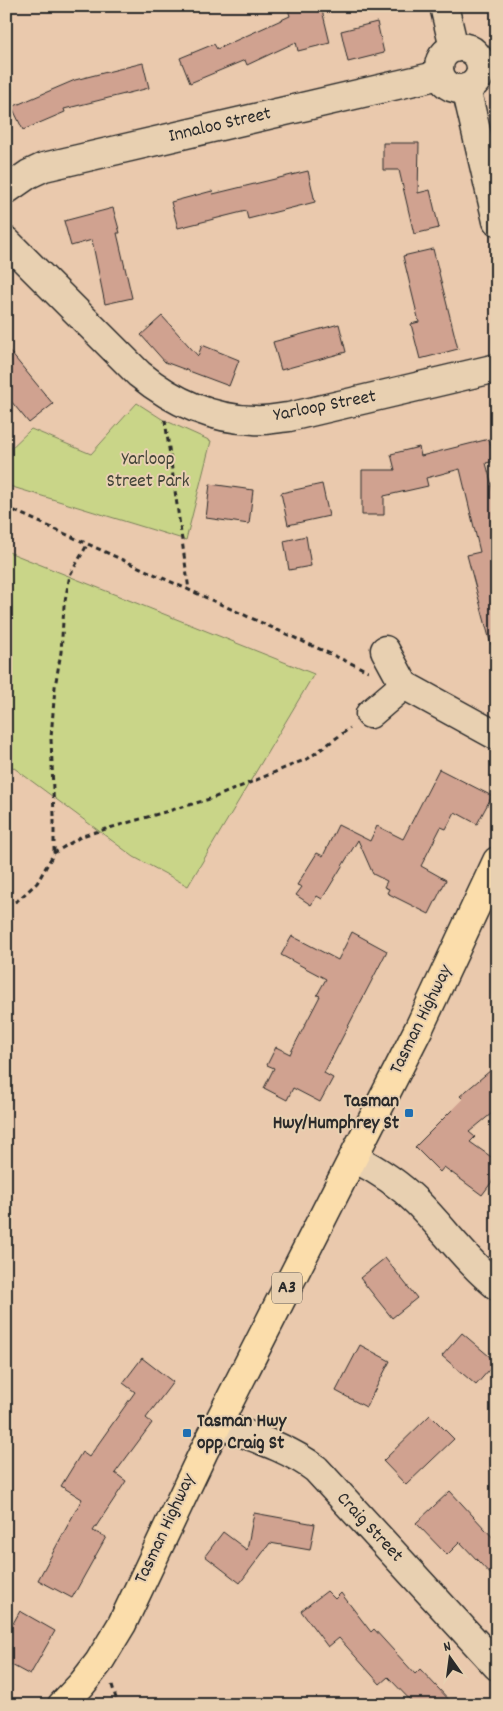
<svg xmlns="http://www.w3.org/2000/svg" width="503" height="1711" viewBox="0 0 503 1711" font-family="Dekko,sans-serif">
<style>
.green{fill:#c9d588;stroke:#7a805a}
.building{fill:#d0a290;stroke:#2b2b2b}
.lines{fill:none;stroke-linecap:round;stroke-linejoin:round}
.minor-casing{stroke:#2b2b2b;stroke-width:31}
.highway-casing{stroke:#2b2b2b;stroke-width:31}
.path{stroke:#2b2b2b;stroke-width:3;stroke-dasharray:5 4;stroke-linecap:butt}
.minor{stroke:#e8d0b1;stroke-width:28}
.highway{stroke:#fbddab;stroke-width:28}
.poi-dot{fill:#1f6fb2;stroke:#e8d0b1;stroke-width:2}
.labels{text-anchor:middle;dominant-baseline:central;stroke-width:4;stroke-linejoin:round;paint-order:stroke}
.shield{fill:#e8d0b1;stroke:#645c53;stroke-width:1}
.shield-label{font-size:18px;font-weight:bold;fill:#2b2b2b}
.street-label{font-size:19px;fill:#2b2b2b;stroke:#e8d0b1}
.park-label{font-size:19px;fill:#434439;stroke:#e8d0b1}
.poi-label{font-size:19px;font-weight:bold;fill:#2b2b2b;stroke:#e8d0b1;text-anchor:end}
</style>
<rect width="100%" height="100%" fill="#eac9ad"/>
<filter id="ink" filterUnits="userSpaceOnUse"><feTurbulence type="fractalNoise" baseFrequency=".02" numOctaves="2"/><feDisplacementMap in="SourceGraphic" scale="10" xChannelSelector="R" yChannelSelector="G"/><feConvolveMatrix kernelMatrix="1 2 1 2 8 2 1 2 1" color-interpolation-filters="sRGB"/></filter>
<g filter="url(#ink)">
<g class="green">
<polygon points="137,403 162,419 211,441 186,540 6,485 6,453 31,429 91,454"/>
<polygon points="6,551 314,674 188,886 134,857 6,762"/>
</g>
<g class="building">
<polygon points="287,6 321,6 330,43 298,51 296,42 247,65 245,60 190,83 180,58 214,44 217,49 290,16"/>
<polygon points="377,22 384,53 348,62 341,31"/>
<polygon points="143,63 149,88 64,109 65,112 23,130 12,107 75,80"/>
<polygon points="383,143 419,143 418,193 430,190 439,228 414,234 399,170 383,170"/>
<polygon points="308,171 315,202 248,219 246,211 178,228 171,202 212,191 213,194"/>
<polygon points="113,208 120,233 117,233 132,298 105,304 92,240 71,246 64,221"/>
<polygon points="433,249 458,349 420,359 411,324 419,322 403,256"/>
<polygon points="162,316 198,356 202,345 239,360 229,386 165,362 141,335"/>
<polygon points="339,324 346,352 281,370 273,342"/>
<polygon points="6,347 53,404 29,423 6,395"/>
<polygon points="489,439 495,461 486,463 497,505 497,644 491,645 467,555 480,552 460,469 426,478 428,486 384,496 384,515 362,515 362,470 395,470 391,454 419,447 421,456"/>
<polygon points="210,484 253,490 249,524 206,518"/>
<polygon points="322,484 329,516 288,525 281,493"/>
<polygon points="306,536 311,566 289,570 284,541"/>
<polygon points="439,769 492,796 477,824 455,812 446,829 441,827 421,866 446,880 429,914 387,893 389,889 384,887 387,881 373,874 358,840 322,899 317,896 311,905 296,895 302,887 297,885 317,853 323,856 338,825 370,841 377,826 403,839"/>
<polygon points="352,932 387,951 324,1073 333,1078 320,1102 293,1088 287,1100 264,1088 274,1068 267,1065 276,1047 290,1054 320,996 317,995 326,979 281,955 292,936 338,960"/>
<polygon points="497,1065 497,1109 469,1132 475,1137 470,1142 497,1161 497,1175 482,1195 444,1167 440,1172 415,1147 463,1099 460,1096"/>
<polygon points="385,1258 417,1298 392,1318 360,1278"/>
<polygon points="462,1333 496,1362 476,1385 442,1356"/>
<polygon points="360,1345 390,1361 366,1407 336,1391"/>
<polygon points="142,1358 173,1382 146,1418 152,1423 115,1473 126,1481 93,1531 106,1537 72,1598 38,1580 82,1499 61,1486 82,1452 89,1457 135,1392 123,1383"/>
<polygon points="430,1415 454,1439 406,1485 383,1461"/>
<polygon points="450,1491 497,1542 497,1581 460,1542 447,1555 416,1523"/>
<polygon points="254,1513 315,1524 310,1550 270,1543 240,1583 205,1556 223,1532 247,1550"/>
<polygon points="327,1591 335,1599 341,1593 371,1632 374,1629 415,1674 420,1669 454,1705 415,1705 388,1677 380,1684 339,1638 328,1647 301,1611"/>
<polygon points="20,1611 55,1631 30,1675 6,1662 6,1636"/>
</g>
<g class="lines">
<g class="minor-casing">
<g id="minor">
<polyline points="444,6 454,48"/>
<circle cx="460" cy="68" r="21"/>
<polyline points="466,88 497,221"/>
<polyline points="6,190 29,174 44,167 440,75"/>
<path d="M 6,241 L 139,374 C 172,401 211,419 254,420 C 266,421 278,418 289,417 L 497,368"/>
<polyline points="385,650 404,685 497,736"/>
<polyline points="370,714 404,685"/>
<path d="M 354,1158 C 376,1169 399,1184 417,1202 C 444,1229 467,1262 497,1286"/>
<path d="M 218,1424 C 252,1437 287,1447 316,1469 L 497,1666"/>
</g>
</g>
<g class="highway-casing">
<polyline id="highway" points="62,1705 82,1684 99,1662 122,1624 203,1453 419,1028 497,861"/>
</g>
<g class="path">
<polyline points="165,420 189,590"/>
<polyline points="6,507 368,671"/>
<polyline points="54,852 54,816 51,738 55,687 61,652 64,606 70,575 87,545"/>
<polyline points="6,904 17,901 37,883 54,853 82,836 213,798 309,758 350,728"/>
<polyline points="112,1685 118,1705"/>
</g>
<use href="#minor" class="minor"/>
<use href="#highway" class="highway"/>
</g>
</g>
<g class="poi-dot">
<rect x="404" y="1108" width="10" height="10" rx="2.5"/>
<rect x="182" y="1428" width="10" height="10" rx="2.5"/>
</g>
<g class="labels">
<rect class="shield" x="272" y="1272.5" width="30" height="31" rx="4"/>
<g class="shield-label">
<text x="287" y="1288">A3</text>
</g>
<g class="street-label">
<text transform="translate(220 126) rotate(-13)">Innaloo Street</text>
<text transform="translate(325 407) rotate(-11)">Yarloop Street</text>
<text transform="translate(422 1020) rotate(-64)">Tasman Highway</text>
<text transform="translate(369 1528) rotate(47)">Craig Street</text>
<text transform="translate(166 1529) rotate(-65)">Tasman Highway</text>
</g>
<g class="park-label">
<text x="148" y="460">Yarloop<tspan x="148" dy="22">Street Park</tspan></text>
</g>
<g class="poi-label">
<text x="399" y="1102">Tasman<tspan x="399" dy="22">Hwy/Humphrey St</tspan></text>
<text x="197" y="1422" text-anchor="start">Tasman Hwy<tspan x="197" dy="22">opp Craig St</tspan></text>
</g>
</g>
<rect width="503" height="1711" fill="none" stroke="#e8d0b1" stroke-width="25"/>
<rect x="12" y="12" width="478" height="1686" fill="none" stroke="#2b2b2b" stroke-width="2" filter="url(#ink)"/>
<g transform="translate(450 1658) rotate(346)" stroke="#e8d0b1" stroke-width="4" paint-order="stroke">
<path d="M0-4L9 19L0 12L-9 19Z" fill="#2b2b2b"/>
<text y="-8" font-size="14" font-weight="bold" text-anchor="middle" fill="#2b2b2b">N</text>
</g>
</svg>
